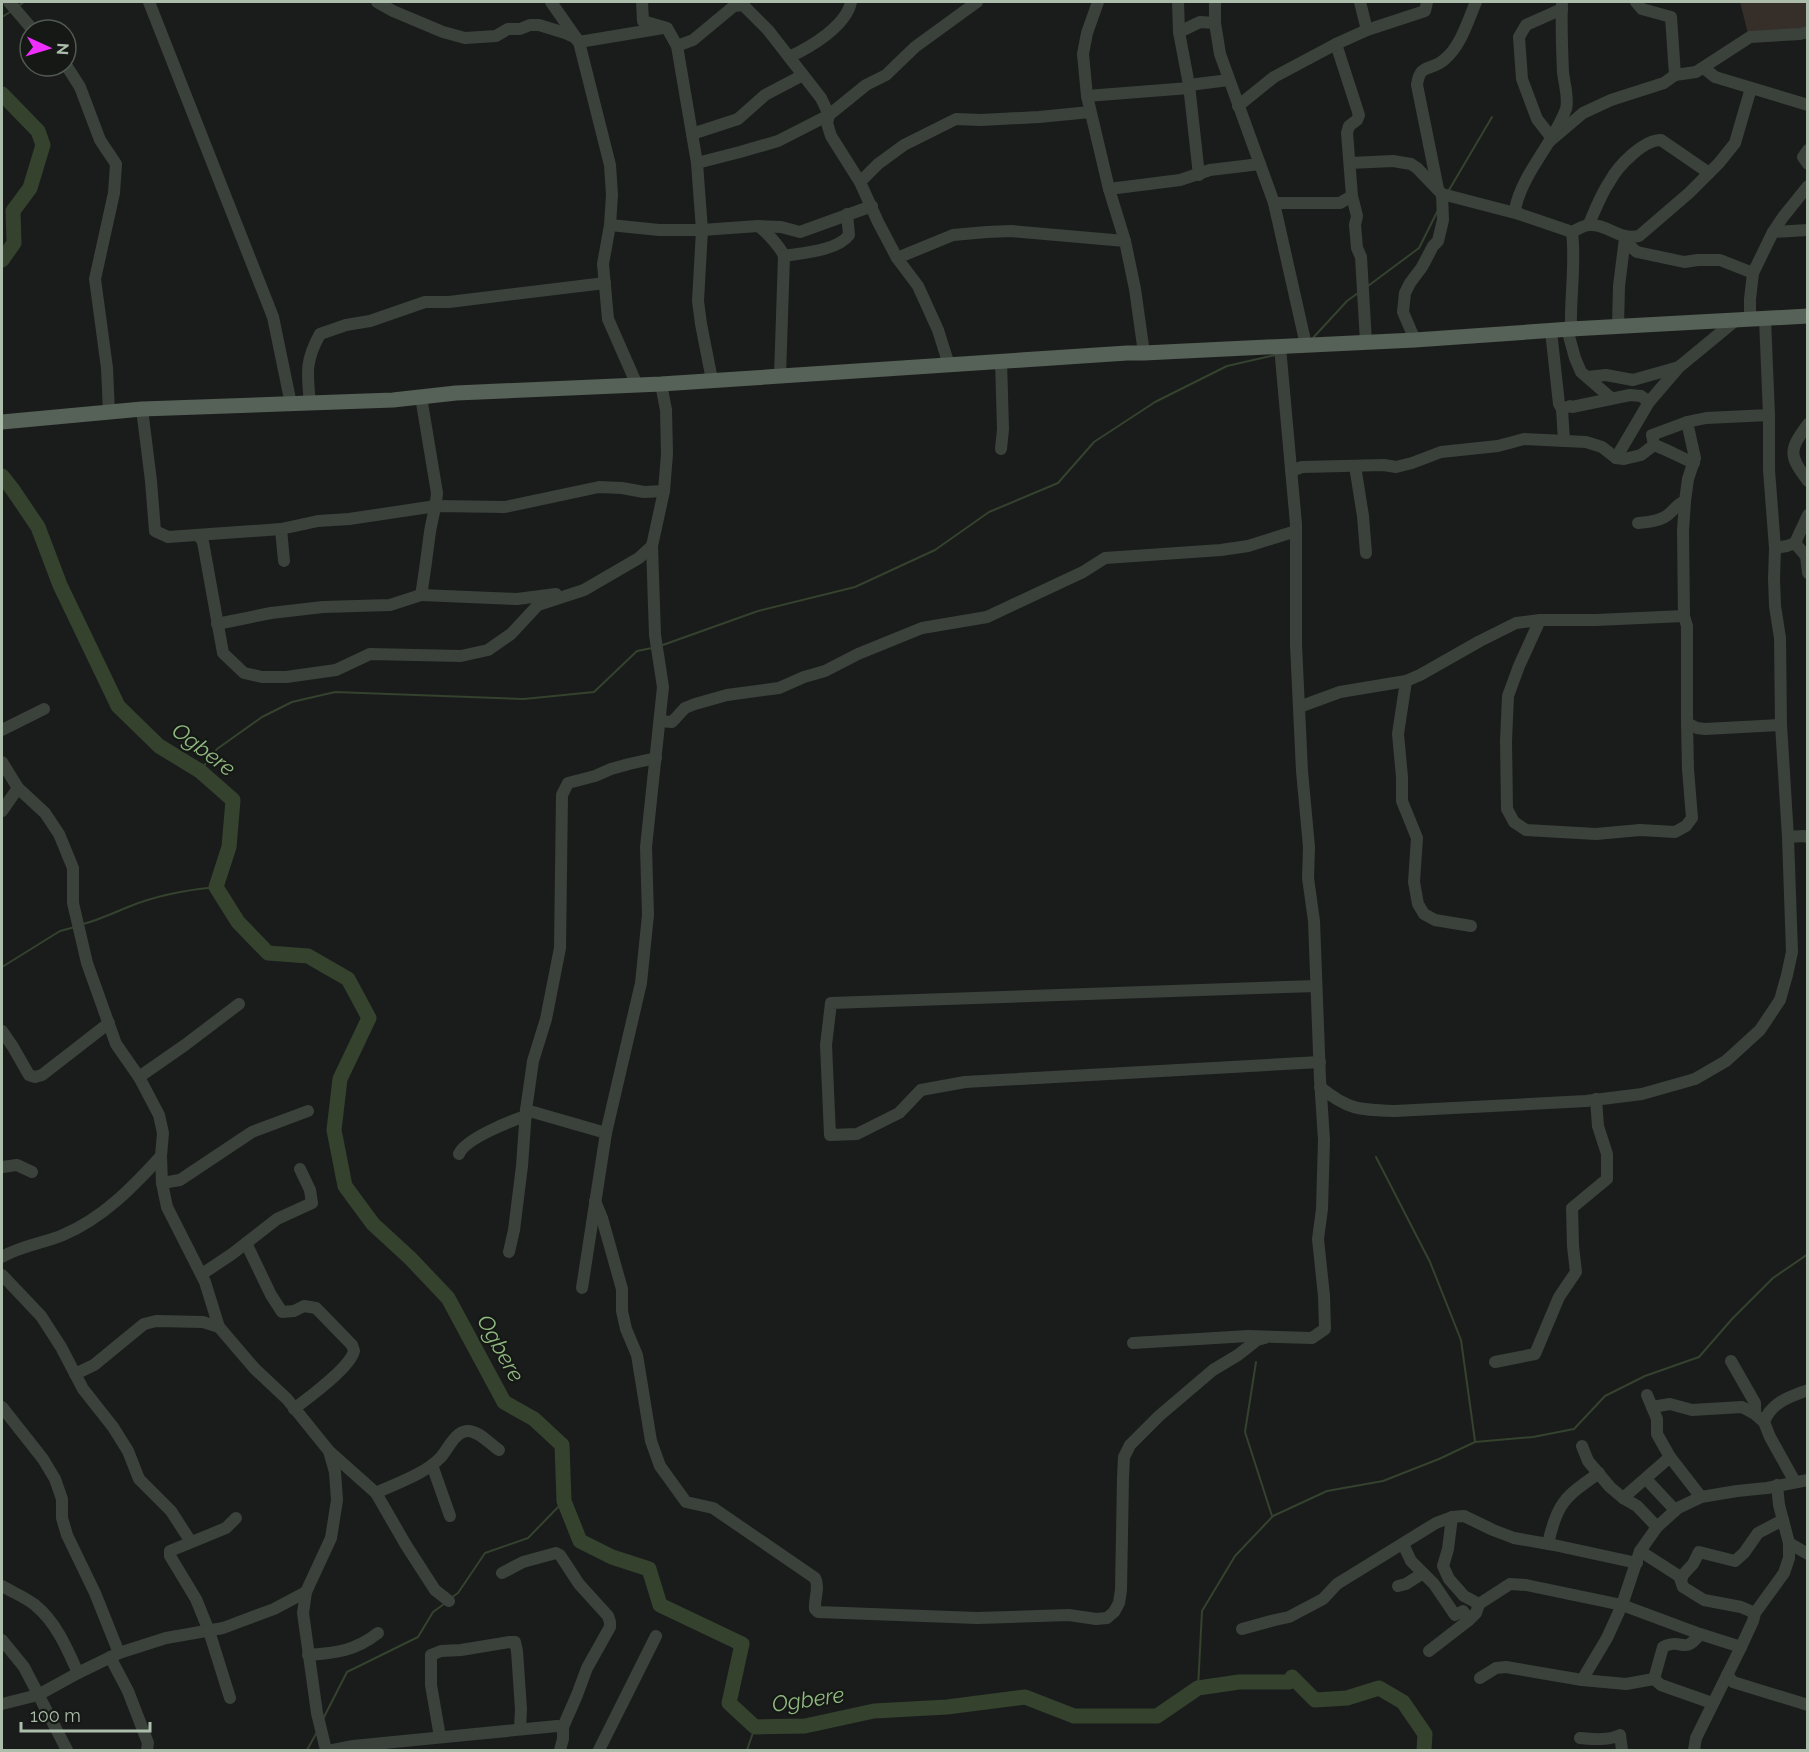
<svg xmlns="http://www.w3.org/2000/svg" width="1809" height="1752" viewBox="0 0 1809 1752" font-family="Raleway,sans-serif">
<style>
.green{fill:#352e29}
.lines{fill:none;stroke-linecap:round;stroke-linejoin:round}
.stream{stroke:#34422e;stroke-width:2}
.river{stroke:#34422e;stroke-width:15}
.minor{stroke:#3a423b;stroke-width:12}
.major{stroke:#566157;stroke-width:15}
.labels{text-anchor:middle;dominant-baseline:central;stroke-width:4.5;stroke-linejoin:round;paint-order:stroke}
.water-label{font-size:22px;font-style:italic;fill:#90ba81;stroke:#151815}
</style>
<rect width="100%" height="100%" fill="#1a1c1b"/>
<polygon class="green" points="1740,2 1807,2 1807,28 1748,34"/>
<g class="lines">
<g class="stream">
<polyline points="17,7 24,2"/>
<polyline points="2,17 10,12"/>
<polyline points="1449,190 1492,117"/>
<polyline points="1368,286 1419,248 1438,210"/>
<polyline points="1312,339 1347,301 1358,293"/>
<polyline points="660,646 758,611 855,587 935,550 989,512 1058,483 1094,442 1155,402 1227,366 1275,355"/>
<polyline points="200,771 217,749 262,717 292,702 335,692 524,699 594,692 637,651 652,648"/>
<path d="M 83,924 C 99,920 113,913 128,907 C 157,895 185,890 216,887"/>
<polyline points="2,967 60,931 75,927"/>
<polyline points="1376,1157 1430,1262 1461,1340 1475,1441"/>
<polyline points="1256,1362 1245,1432 1272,1516"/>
<polyline points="451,1598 458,1593 485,1553 528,1538 564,1501"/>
<polyline points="1198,1688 1202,1611 1235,1556 1273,1516 1327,1491 1383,1481 1439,1459 1475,1442 1533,1437 1574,1429 1605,1396 1645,1376 1699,1357 1732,1319 1773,1278 1808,1254"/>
<polyline points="323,1719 347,1672 418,1637 433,1612 444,1604"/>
<polyline points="307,1750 317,1732"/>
<polyline points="747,1750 755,1727"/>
</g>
<g class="river">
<polyline points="2,94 38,131 43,145 30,188 13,211 14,243 2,260"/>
<polyline points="2,476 13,490 38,527 60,585 118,706 159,746 200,771 233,800 229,847 216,887 238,922 268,953 308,956 348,979 369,1018 340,1079 334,1130 345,1186 373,1224 410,1258 448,1298 504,1402 534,1419 562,1445 564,1501 580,1541 612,1557 649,1569 660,1605 742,1644 729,1703 755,1727 805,1726 874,1711 947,1707 1025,1697 1074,1716 1157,1716 1198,1688 1239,1682 1289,1682 1292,1677 1315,1700 1347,1698 1379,1688 1403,1702 1425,1734 1424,1750"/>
</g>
<g class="minor">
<polyline points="9,2 33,30"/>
<polyline points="149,2 273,317 291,404"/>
<polyline points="377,2 393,11 443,32 465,38 496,36 508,29 520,29 530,25 539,25 565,33 574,37 579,42 663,28"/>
<polyline points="551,2 579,42 610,165 612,195 610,225 603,264 608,319 637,385"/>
<polyline points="642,2 643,21 667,28 677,46 697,163 702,230 698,301 701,324 712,380"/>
<polyline points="1098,2 1087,33 1083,54 1087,96 1109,189 1125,241 1135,289 1144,353"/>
<polyline points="1178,2 1179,32 1189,85 1199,175"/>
<polyline points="1215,2 1215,23 1220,54 1274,203 1306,345"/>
<polyline points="1360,2 1367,30"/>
<polyline points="1636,2 1642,9 1671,17 1675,75"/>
<polyline points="1179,32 1200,22 1215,23"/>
<polyline points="1336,44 1359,115 1357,120 1349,126 1347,133 1352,196 1357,216 1355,225 1357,248 1361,257 1366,342"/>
<polyline points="677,46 693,40 734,6 743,5 768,30 821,98 829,115 827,123 831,136 860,182 878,222 897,258 918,286 938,330 949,365"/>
<path d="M 789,57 C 811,47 846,26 851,2"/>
<polyline points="66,65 80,87 100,140 116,164 114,193 95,279 107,368 109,412"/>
<polyline points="1704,68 1715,77 1808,105"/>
<polyline points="1189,85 1229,80"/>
<polyline points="1087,96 1189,88"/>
<polyline points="1238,106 1274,77 1336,44 1367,30 1425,11 1427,2"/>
<polyline points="692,134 738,119 765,95 803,75"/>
<polyline points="1551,137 1537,119 1522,79 1519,37 1526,25 1562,9"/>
<polyline points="1550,141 1583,113 1611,100 1664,83 1675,75 1696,72 1750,37 1800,34 1808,32"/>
<polyline points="1808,150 1803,157 1808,164"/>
<polyline points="697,163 740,152 778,141 829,115 866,85 886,75 915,47 977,2"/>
<path d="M 1350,163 L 1393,161 L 1411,164 L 1417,168 L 1442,194 L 1519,214 L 1572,232 C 1578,229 1585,224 1591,225 C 1610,225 1617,240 1639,236 L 1689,193 L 1719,163 L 1735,143 L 1751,88"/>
<polyline points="860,182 878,164 904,145 956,119 981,120 1039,117 1090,112"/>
<polyline points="1109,189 1180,180 1210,170 1260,164"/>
<path d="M 1438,189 L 1417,85 C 1420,62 1431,72 1445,59 C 1461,46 1468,20 1476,2"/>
<polyline points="1274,203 1340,203 1352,196"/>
<path d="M 1519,214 L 1515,209 C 1523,172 1553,144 1566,109 C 1569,98 1564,83 1563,72 C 1562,49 1561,25 1562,2"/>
<path d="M 1589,224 C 1595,210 1601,194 1610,181 C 1618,166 1643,140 1661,140 L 1709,173"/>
<polyline points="610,225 659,230 702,230 758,226 781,227 800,232 872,206"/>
<path d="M 758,226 C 765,230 781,248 784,256 L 780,376"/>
<polyline points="1773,232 1808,230"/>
<polyline points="1625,238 1632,248 1637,252 1684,262 1698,260 1720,260 1753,273"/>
<path d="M 784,256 C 802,253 837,251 849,235 L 847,214"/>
<polyline points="897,258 953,235 987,232 1011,231 1125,241"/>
<polyline points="1750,319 1750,299 1753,273 1773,232 1783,217 1808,186"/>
<polyline points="1618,326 1619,286 1625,238"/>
<polyline points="1567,329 1575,358 1581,372 1611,398"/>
<path d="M 1571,329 C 1570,296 1576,264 1572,232"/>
<polyline points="1551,331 1559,404 1562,409 1564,441"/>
<polyline points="1415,340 1403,312 1405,293 1410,283 1422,267 1433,246 1438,241 1443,220 1442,194"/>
<polyline points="1001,360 1003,429 1001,449"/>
<polyline points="1587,377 1606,375 1633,380 1679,367"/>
<path d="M 310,403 C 307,373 305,361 320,334 L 346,325 L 370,321 L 425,302 L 449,302 L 605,283"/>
<polyline points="142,409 151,481 155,531 168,537 281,529 284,561"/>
<polyline points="1562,409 1570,406 1572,407 1630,395 1641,396 1649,402"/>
<polyline points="1687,422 1695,458 1688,479 1685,501 1683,531 1684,616 1687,626 1687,723 1697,728 1705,729 1781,725"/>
<path d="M 1808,424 C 1789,450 1788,455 1808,481"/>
<path d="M 1654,445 C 1668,450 1680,457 1694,463"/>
<polyline points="1616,458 1649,402 1679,367 1736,320"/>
<polyline points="1355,466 1363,516 1366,553"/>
<polyline points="1291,471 1302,467 1384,465 1396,467 1412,463 1441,452 1498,446 1524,439 1586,442 1602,447 1616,458 1624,459 1641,455 1654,445 1652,435 1687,422 1706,418 1769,415"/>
<path d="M 1638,523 C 1649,522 1662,521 1670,513 C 1676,508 1677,504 1685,501"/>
<polyline points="281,529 318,521 349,519 436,506 505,507 599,487 622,488 644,492 664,491"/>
<polyline points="199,536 203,542 205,553 223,653 244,673 262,677 286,677 336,670 370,654 461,656 488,650 511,634 538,605 584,590 639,558 652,546"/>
<polyline points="1795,543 1806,556 1808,573"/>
<polyline points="1775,548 1787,546 1795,543 1808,515"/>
<polyline points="421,595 517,599 556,594"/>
<polyline points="1540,620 1519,666 1508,696 1506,741 1507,809 1514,822 1526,830 1596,834 1640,830 1675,832 1686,826 1692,818 1688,769 1687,723"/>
<path d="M 217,624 L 271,613 L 323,607 L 390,605 L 421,595 C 425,573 427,553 430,532 C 432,519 436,507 437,493 L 421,397"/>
<polyline points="1406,681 1398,734 1402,777 1402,801 1417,838 1414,882 1418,904 1424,914 1435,920 1471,926"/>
<polyline points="1299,707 1340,692 1406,681 1420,675 1480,641 1516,623 1540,620 1596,620 1684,616"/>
<polyline points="660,721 672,722 685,708 695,704 727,695 779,688 804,677 825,671 858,654 922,628 987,617 1083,572 1105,558 1221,550 1248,546 1296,531"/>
<polyline points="2,730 44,709"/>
<polyline points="2,762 18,788 45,813 59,834 73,868 73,903 87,963 116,1044 139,1077 159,1115 163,1133 161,1156 162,1183 167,1207 205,1282 219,1327 255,1369 287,1399 329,1451 335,1472 337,1500 331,1538 306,1592 303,1613 317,1713 326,1750"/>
<polyline points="2,811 18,788"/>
<polyline points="1788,837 1803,836 1808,837"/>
<polyline points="1316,986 831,1003 826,1045 830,1135 857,1134 899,1113 921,1090 965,1082 1320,1062"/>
<polyline points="2,1031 13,1047 29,1075 35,1077 42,1075 109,1023"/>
<polyline points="139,1077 185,1045 239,1004"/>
<path d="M 1320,1087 C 1348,1110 1360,1110 1395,1111 L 1586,1101 L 1642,1094 L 1695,1079 L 1726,1061 L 1760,1030 L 1780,1000 L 1787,975 L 1792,952 L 1788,837 L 1781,725 L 1780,638 L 1775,606 L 1774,579 L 1775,548 L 1769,470 L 1769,415 L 1765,319"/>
<polyline points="526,1110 606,1133"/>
<path d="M 459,1154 C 465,1139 510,1121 526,1116"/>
<polyline points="2,1167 17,1165 32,1172"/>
<polyline points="162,1183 180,1180 252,1132 308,1111"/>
<path d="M 595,1201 L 602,1218 L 622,1289 L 622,1311 L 626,1329 L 637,1355 L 651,1441 L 660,1466 L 686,1502 L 713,1508 L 815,1578 C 820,1587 814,1599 815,1609 L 818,1612 L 977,1618 L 1069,1615 L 1096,1619 L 1107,1618 L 1114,1612 L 1119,1603 L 1121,1590 L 1123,1478 L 1124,1457 L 1130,1445 L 1159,1416 L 1213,1370 L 1238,1355 L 1257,1340 L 1265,1338"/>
<path d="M 246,1243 L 271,1295 L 282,1312 L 294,1311 L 304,1306 L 316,1308 L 352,1345 L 354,1351 C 350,1368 309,1397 294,1409"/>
<polyline points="509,1252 514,1230 522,1166 526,1110 533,1061 546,1019 560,948 562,795 568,783 595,776 611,769 629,764 656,758"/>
<path d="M 2,1257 C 20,1246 44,1243 63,1235 C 103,1218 133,1187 161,1156"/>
<polyline points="202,1274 232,1254 277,1219 312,1203 310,1190 300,1169"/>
<polyline points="2,1275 41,1316 61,1347 83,1389 113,1427 128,1451 139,1479 171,1511 191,1542"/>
<polyline points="582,1288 606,1133 641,983 648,915 646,847 663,687 655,635 652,546 664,491 667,454 666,410 661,384"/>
<polyline points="1133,1343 1248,1336 1312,1338 1325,1329 1324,1296 1318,1239 1322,1209 1324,1140 1320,1079 1314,921 1308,878 1309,847 1302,771 1296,645 1296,524 1280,347"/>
<polyline points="1731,1361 1755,1403 1755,1414 1764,1422 1770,1437 1795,1482"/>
<polyline points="1495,1362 1535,1354 1559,1297 1576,1272 1573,1246 1572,1208 1607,1179 1607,1154 1598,1126 1596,1099"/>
<polyline points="75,1374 94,1365 144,1324 156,1321 203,1322 219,1327"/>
<polyline points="1647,1395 1657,1419 1657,1434 1670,1457 1701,1497"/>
<polyline points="2,1407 43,1459 55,1479 62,1499 62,1518 67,1535 95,1593 119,1653"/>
<polyline points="1652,1407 1670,1404 1692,1410 1742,1407 1755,1414"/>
<path d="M 1764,1422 C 1771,1402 1790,1397 1808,1390"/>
<polyline points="1582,1446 1588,1461 1610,1487 1623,1498 1637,1506 1657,1527"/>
<polyline points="330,1452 376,1493 406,1545 435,1590 449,1601"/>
<polyline points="432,1465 450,1516"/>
<polyline points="1646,1479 1675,1510"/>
<path d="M 376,1493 C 397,1483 425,1474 441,1457 C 448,1449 455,1432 467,1431 C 478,1430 490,1444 499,1450"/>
<polyline points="1623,1498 1670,1457"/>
<polyline points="1452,1517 1448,1549 1443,1566 1449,1579 1464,1596 1479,1604"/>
<polyline points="1789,1543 1808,1554"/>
<polyline points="1403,1544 1411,1561 1434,1584 1455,1615 1463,1611 1469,1620"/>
<path d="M 1548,1544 C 1557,1502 1565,1497 1599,1473"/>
<polyline points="1640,1551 1682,1578"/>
<polyline points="502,1573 523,1562 556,1553 560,1555 579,1584 608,1616 610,1622 610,1627 587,1668 577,1695 563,1727 563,1739 560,1750"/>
<path d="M 2,1586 C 12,1592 25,1597 35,1605 C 56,1622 67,1648 78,1673"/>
<polyline points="1398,1586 1406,1584 1423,1573"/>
<polyline points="1755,1613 1741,1607 1704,1600 1683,1587 1680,1578 1693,1564 1699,1552 1735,1561 1744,1553 1758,1533 1783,1520"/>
<polyline points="1242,1629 1275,1620 1289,1617 1323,1599 1337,1584 1436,1523 1452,1517 1464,1516 1493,1530 1514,1538 1554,1545 1637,1563"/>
<polyline points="2,1640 24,1667 67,1750"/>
<polyline points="1429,1651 1469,1620 1476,1613 1479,1604 1510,1584 1526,1585 1622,1605 1700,1634 1741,1647"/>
<path d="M 308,1655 C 336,1653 355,1651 378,1633"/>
<polyline points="110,1657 128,1691 148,1743 147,1750"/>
<polyline points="1727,1675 1733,1682 1808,1705"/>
<polyline points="1480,1678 1496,1668 1506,1667 1582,1680 1626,1684 1654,1679"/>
<path d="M 1654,1679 L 1663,1647 C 1683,1637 1683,1656 1700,1634"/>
<polyline points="1654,1679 1661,1685 1712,1703"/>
<polyline points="1582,1680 1607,1638 1622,1605 1640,1551 1657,1527 1678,1508 1701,1497 1737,1491 1767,1488 1808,1480"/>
<polyline points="230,1698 209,1631 196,1599 170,1556 170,1551 226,1528 236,1518"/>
<polyline points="2,1704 38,1695 78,1673 119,1653 166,1638 223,1628 274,1609 306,1592"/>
<polyline points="440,1737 431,1685 431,1655 441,1651 461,1650 510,1642 515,1642 517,1651 521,1709 520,1729"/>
<path d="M 1580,1738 C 1592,1739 1608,1741 1620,1735 L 1622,1750"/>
<polyline points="333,1750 353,1746 557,1726 563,1727"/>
<polyline points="599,1750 656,1636"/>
<polyline points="1694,1750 1696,1738 1741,1647 1753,1621 1755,1613 1784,1573 1789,1558 1789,1543 1779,1505 1777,1485"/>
</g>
<polyline class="major" points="2,422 142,409 393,400 456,393 661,384 1127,353 1144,353 1415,340 1571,329 1808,316"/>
</g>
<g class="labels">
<g class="water-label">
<text transform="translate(204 749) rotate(37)">Ogbere</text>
<text transform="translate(501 1348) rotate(61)">Ogbere</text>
<text transform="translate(808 1699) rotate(-8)">Ogbere</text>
</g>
</g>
<rect width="1809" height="1752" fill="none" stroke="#acbdab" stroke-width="6"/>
<g transform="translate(48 48) rotate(94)"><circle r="28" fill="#151815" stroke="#515a51" stroke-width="1.5"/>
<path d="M0-4.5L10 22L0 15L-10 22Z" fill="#f02fff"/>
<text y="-9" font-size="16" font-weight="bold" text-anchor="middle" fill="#acbdab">N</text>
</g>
<path d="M21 1722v9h129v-9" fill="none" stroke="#acbdab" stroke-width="3"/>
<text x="30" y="1722" font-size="18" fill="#acbdab" stroke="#151815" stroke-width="4.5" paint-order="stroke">100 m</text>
</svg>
